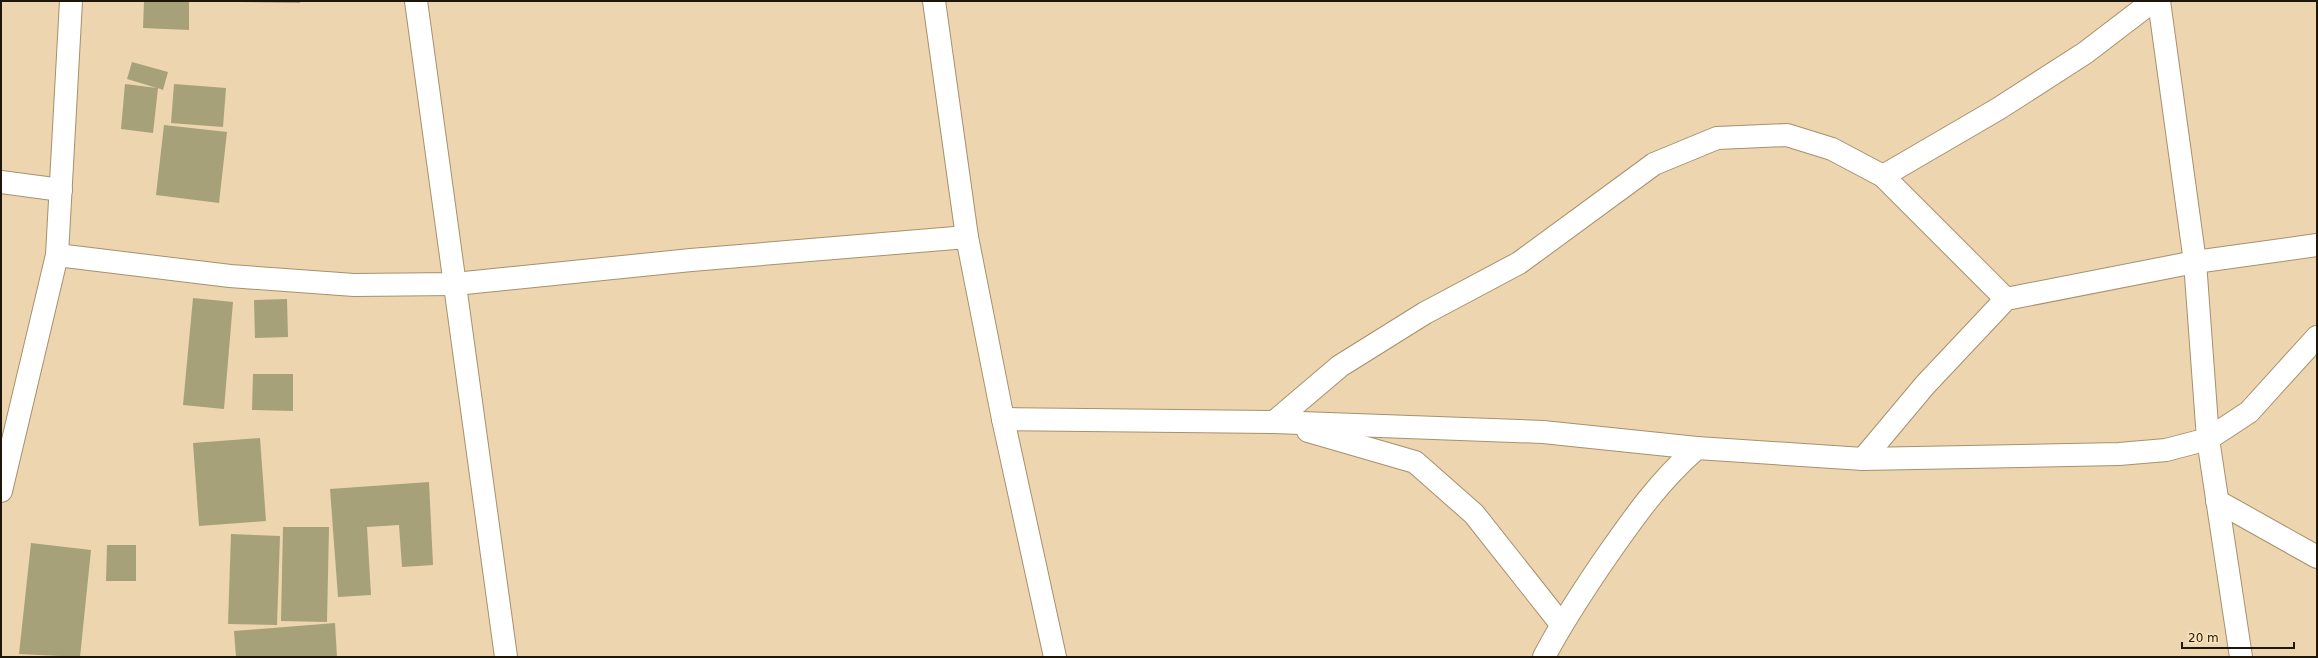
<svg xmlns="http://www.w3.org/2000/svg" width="2318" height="658" viewBox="0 0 2318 658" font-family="'DejaVu Sans',sans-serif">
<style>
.building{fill:#a7a179}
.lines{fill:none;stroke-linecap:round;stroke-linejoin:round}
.street-casing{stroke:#a7916d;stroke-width:24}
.street{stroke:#fff;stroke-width:22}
</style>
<rect width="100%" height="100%" fill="#ecd5af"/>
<g class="building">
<polygon points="144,1 189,1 189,30 143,28"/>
<polygon points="240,1 300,1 300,3 240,2"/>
<polygon points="132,62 168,72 163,90 158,88 153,133 121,129 125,84 157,88 127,79"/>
<polygon points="174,84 226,88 223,127 171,123"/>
<polygon points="164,125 227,132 219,203 156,195"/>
<polygon points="193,298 233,302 224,409 183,405"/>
<polygon points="287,299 288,337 255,338 254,300"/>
<polygon points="253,374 293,374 293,411 252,410"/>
<polygon points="260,438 266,521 199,526 193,443"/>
<polygon points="429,482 433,565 402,567 399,525 367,527 371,595 338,597 330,489"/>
<polygon points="283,527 329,527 327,622 281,621"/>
<polygon points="231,534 280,536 277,625 228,624"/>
<polygon points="31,543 91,550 80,657 19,654"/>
<polygon points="107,545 136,545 136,581 106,581"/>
<polygon points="335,623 337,657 236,657 234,631"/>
</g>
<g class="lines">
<g class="street-casing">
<g id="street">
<polyline points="416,1 506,657"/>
<polyline points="934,1 967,237 1003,419 1055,657"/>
<polyline points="2159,1 2195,262 2208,439 2241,657"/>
<polyline points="1883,176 1998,109 2085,53 2153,1"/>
<polyline points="1,182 61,190"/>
<polyline points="57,255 230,276 354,285 455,284 691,260 967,237"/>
<polyline points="1003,419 1274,422 1543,432 1697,448"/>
<polyline points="1274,422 1340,366 1425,313 1519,263 1654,164 1717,138 1787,135 1832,149 1883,176 2006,299"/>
<polyline points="1308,431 1415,462 1474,514 1561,624"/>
<polyline points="1863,459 1925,385 2006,299 2195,262 2317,245"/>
<polyline points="1,491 57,255 71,1"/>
<polyline points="2217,501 2317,557"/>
<path d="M 1544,657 C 1561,624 1581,594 1602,563 C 1632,520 1657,483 1697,448 L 1863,459 L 2119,454 L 2166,450 L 2208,439 L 2249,412 L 2317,337"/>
</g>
</g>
<use href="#street" class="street"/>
</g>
<rect width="2318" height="658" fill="none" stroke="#1e1608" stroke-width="4"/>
<path d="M2182 642v6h112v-6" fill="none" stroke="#1e1608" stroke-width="2"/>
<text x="2188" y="642" font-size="12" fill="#1e1608" stroke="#fae2bc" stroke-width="3" paint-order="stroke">20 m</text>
</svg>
